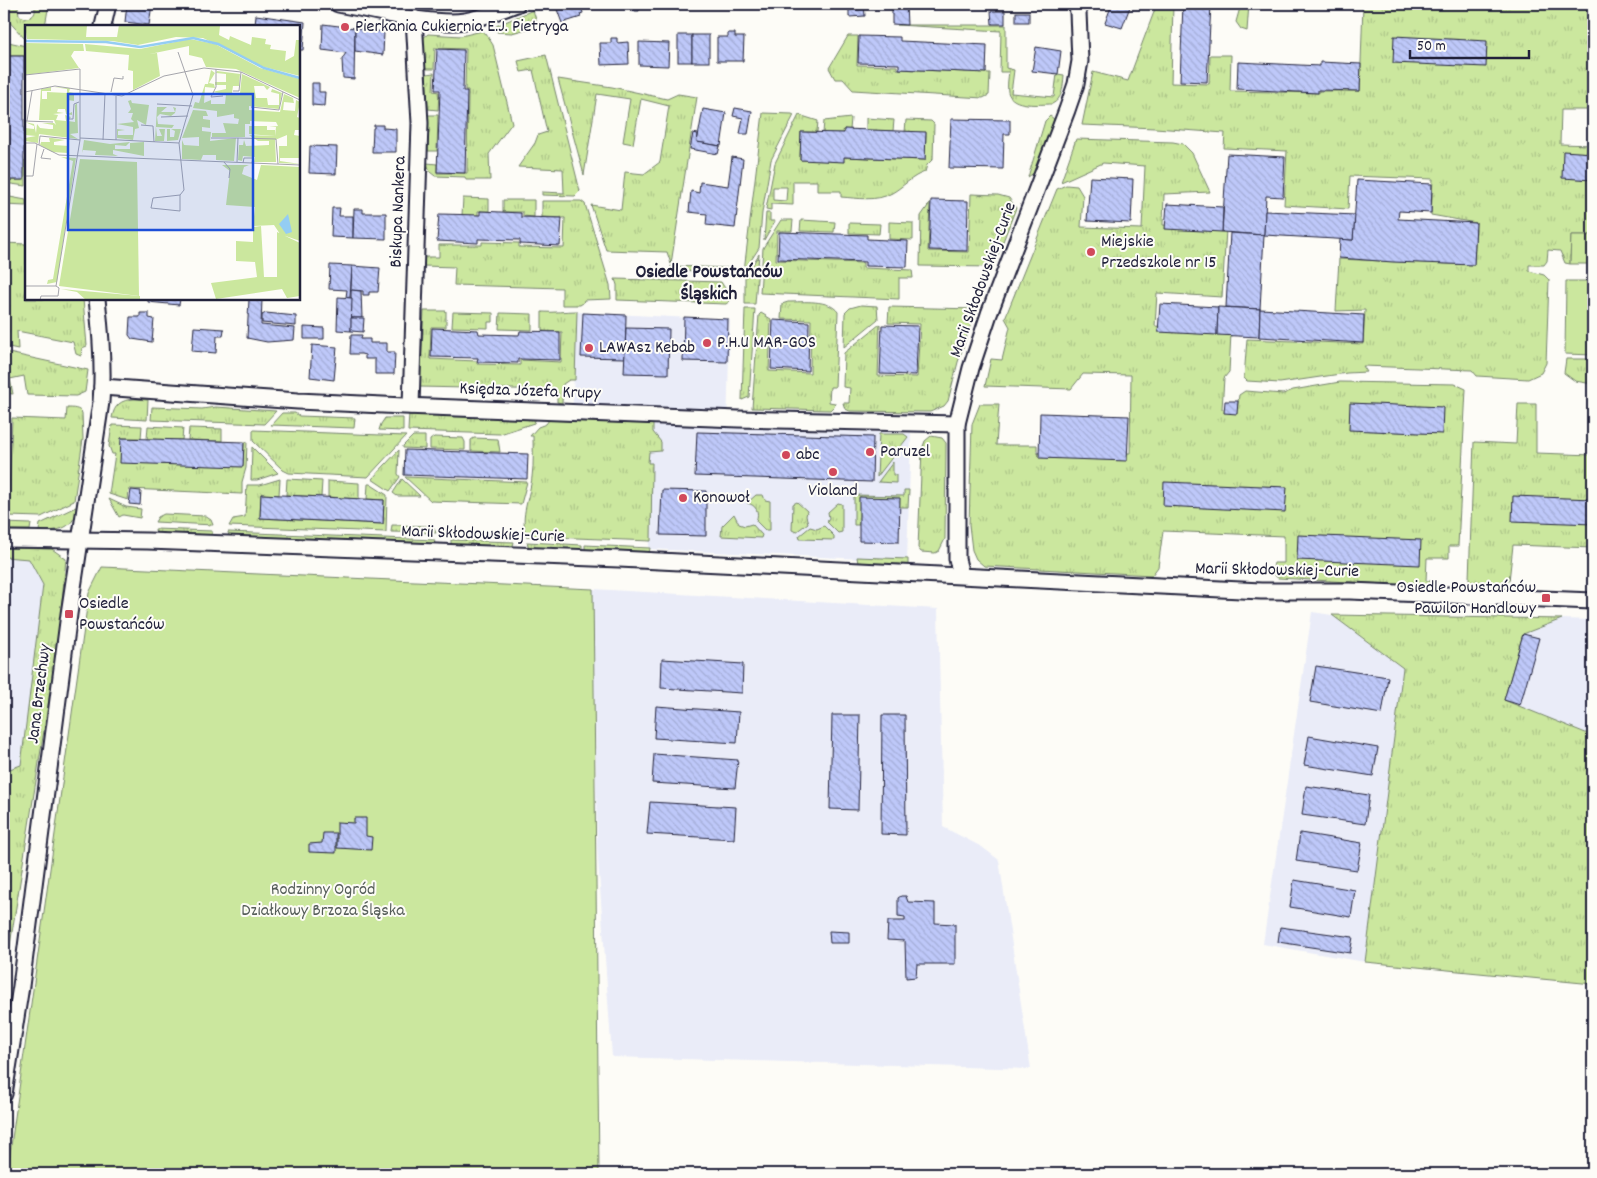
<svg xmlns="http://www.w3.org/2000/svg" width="1597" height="1178" viewBox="0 0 1597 1178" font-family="Dekko,sans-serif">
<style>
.built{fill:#eaecf8}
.grass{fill:url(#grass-tufts);stroke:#76846c;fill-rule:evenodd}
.garden{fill:#cbe79e;stroke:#76846c}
.building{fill:url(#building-back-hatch);stroke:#22223b}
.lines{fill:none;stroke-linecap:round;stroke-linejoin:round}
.street-casing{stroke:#22223b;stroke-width:19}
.street{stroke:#fdfcf7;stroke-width:15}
.poi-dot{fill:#d1495b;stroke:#fdfcf7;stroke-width:2}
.labels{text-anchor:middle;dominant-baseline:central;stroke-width:4;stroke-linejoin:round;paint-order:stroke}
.poi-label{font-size:18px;fill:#22223b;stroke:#fdfcf7;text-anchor:start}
.street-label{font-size:18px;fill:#22223b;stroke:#fdfcf7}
.park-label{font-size:18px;fill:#555d59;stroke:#fdfcf7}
.neighbourhood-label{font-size:19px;font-weight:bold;fill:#22223b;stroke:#fdfcf7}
.inset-river{fill:none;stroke:#94cdf3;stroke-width:2.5}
.inset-road{fill:none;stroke:#a5a5ac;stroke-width:1}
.view{fill:#1d4ed8;fill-opacity:0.15;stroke:#1d4ed8;stroke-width:2.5}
.inset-edge{fill:none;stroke:#22223b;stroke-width:2.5}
</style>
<defs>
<pattern id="grass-tufts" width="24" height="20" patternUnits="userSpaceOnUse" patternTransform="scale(1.25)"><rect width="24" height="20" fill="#cbe79e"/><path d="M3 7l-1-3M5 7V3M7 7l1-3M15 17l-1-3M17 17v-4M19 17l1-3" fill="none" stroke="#aec689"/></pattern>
<pattern id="building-back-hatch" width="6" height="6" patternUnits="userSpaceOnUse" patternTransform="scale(1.25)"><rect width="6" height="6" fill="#bec8f9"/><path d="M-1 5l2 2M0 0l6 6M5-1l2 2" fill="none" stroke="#a3acd6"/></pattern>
</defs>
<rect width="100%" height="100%" fill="#fdfcf7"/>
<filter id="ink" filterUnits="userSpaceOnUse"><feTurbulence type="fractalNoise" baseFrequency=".02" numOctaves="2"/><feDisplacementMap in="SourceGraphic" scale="10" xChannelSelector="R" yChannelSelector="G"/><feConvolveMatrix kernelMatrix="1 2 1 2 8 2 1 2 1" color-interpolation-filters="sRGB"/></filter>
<g filter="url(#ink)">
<g class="built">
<polygon points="576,312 730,320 727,428 911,433 907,561 649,549 647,426 572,423"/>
<polygon points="4,557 29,559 43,585 21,766 4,771"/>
<polygon points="593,589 938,609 943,827 982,847 999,860 1031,1069 612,1057 597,845"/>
<polygon points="1312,612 1332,615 1403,668 1365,962 1263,944"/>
<polygon points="1562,619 1593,620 1593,736 1504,700 1523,634"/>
</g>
<g class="grass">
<path d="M 4,4 L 10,4 L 18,7 L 19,15 C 28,22 40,15 33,4 L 49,4 L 45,26 L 26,26 L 26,40 L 4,16 Z"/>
<polygon points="1157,4 1173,4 1171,83 1209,84 1210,55 1231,55 1230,91 1319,93 1319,91 1360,91 1363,4 1593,4 1593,110 1561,110 1560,144 1593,145 1593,235 1571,235 1570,264 1565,263 1560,251 1548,250 1547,261 1544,265 1529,265 1529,271 1544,275 1549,280 1546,363 1541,373 1528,379 1477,376 1472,370 1363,366 1367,372 1347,373 1280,383 1247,381 1244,378 1247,339 1363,344 1365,310 1336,311 1339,259 1474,265 1476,223 1431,215 1433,179 1350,176 1348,209 1284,205 1287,151 1224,148 1225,133 1155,128 1082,125 1093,72 1128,81"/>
<polygon points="1241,4 1249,4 1247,31 1241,29 1236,22"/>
<polygon points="533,10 538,26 512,33 497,32 495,29 496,26"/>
<path d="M 897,25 L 1006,25 L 1006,68 L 1014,70 L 1011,93 L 1054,97 L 1057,74 L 1064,75 C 1063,86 1063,99 1052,104 C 1040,104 1012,108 1008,92 C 1007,86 1008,78 1009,72 L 1000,72 L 1001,31 Z"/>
<polygon points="482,31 486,34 493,45 512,123 489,154 490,180 466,180 465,177 435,176 430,172 427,163 437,164 437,173 467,173 468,90 465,90 466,49 435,48 434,69 425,69 423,38 428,34 461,36"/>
<polygon points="848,36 858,36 857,65 897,66 897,69 990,73 989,95 983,98 853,90 843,79 835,79 829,68"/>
<polygon points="4,41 26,46 26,56 4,56"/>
<polygon points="546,55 580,191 575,196 542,195 542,192 564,193 563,169 518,167 535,143 538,135 547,132 533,70 521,72 518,61"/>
<polygon points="434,73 433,91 439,92 438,110 428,109 426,74"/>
<polygon points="558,79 612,87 667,99 678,94 697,97 671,264 667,252 606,250 591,205 621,210 625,172 644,174 660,162 669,106 641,99 633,144 623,142 630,99 597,94 584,175"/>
<polygon points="763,113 792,114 794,115 771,160 762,213 759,248 744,271"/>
<polygon points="428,115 438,115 437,151 428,151"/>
<path d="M 799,115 L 818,121 L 817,132 L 801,132 L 800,160 L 844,157 L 925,160 L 926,133 L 905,132 L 906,120 L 931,121 L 934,124 L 933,159 L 927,165 L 925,172 C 912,176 903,187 892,193 C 877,202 857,198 841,197 L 841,191 L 817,191 L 817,181 L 793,181 L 793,205 L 771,204 L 771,210 L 766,209 L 775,163 ZM 773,187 L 787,187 L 786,201 L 773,200 Z"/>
<polygon points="1050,116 1054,119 1054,123 1037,168 1035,172 1028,177 1045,121"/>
<polygon points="851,118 850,130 844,129 844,133 823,133 824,121"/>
<polygon points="866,118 894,120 893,131 866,130"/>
<path d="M 1076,139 L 1173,142 L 1183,144 L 1192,153 L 1210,192 L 1164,194 L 1163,225 L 1226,229 L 1222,297 L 1157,293 L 1155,326 L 1231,333 L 1229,372 L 1224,378 L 1222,409 L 1237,410 L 1239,395 L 1245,391 L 1283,394 L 1293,390 L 1340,382 L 1455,384 L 1466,389 L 1458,546 L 1449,546 L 1449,558 L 1427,558 L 1426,581 L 1436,581 L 1436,587 L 1278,578 C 1272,574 1272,571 1274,563 L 1284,563 L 1284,536 L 1163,531 L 1158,567 L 1152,575 L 984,566 L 976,559 L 972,550 L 969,525 L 972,424 L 980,404 L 999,404 L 996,445 L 1037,445 L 1037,453 L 1130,453 L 1131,375 L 1083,374 L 1071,389 L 985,386 L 991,359 L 1002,360 L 1010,327 L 1005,318 L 1057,189 L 1066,185 L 1077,186 L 1083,196 L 1081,227 L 1142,229 L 1145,166 L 1103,163 L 1061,182 Z"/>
<polygon points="24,160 26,161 26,186 4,183 4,180 23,180"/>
<polygon points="4,192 10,193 10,197 26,200 26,206 4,205"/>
<polygon points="971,194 998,195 1009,198 1016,208 993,267 920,266 921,216 930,203 928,251 969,252"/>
<polygon points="463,198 489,199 489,211 478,211 478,216 462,215"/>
<polygon points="503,200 534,200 534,217 523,216 523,212 503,212"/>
<polygon points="542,201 581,201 585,204 610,285 611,299 584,300 583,303 580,305 562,305 562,288 454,285 455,267 423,266 424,257 439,257 439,245 482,245 482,242 519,243 519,247 564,248 565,218 542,217"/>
<polygon points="766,213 770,213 770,221 775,221 764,240"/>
<polygon points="781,220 793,220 792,231 777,231 776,260 863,263 863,268 912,270 913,278 899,278 899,299 760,293 763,248"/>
<polygon points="801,220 835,222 834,232 800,231"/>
<polygon points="889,222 913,223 913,240 889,239"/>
<polygon points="849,223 880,224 879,234 849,233"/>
<polygon points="4,243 26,244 26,299 83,299 87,346 82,348 81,356 76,354 73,342 17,331 18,349 4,346"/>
<polygon points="759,254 755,304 745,304 745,277"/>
<polygon points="671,266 729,268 725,274 672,270"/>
<polygon points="615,279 721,282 728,293 730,301 726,304 617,300 617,285"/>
<path d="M 788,302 C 803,302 829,299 838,312 L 835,387 L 830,387 L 829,402 L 835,403 L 834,406 L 830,410 L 752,408 L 759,315 L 761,313 L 771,319 L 769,371 L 810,373 L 811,320 L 781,319 L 782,304 Z"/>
<polygon points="861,305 877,306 878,319 844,347 845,313 850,308"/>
<polygon points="889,307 976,309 958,362 948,401 944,406 930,412 850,411 845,409 843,403 849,403 850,388 843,387 844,353 880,324 878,376 917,377 920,324 888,323"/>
<polygon points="745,309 755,309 749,397 742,400"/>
<path d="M 424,311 L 446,311 L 446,327 L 431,327 L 430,359 L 477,361 L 477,364 L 520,365 L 520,360 L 561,362 L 562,332 L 542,331 L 542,312 C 554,313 565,311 577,311 L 575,380 L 569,380 L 563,384 L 562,403 L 557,402 L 557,390 L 420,387 Z"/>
<polygon points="453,312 493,313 493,322 488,322 488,328 452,327"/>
<polygon points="500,313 532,314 532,330 499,329"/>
<polygon points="4,352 88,370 85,392 76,396 27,395 24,376 10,379 13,394 5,393"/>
<polygon points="1566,359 1593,359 1593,384 1575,381 1564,373"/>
<path d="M 134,399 L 148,400 L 147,420 L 112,418 C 114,405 121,400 134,399 Z"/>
<polygon points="1518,404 1536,404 1536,453 1593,455 1593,548 1513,545 1509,581 1503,589 1475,588 1470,584 1469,579 1474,442 1516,444"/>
<polygon points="152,407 202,409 216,407 276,411 264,424 151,420"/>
<path d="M 67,408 C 73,408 79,408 82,413 L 83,439 L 74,501 L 41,517 L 8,516 L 12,418 L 66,420 Z"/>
<polygon points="282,413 295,413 299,416 355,418 354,428 271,425"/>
<polygon points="409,413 536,418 534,423 500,434 408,431"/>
<polygon points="385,418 403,418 403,431 379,430 381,424"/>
<path d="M 549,420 L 653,424 L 653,432 L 661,442 L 661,451 L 649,452 L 648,463 L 652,463 L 651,541 L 526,536 C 520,515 530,497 532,477 C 534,463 533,449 533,436 L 530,436 L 538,427 L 546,424 Z"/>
<polygon points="112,425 142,426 141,438 121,438 243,466 244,442 247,442 246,468 242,482 242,494 129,489 128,500 109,494 115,454 112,454 109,446"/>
<polygon points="148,426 183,428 182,440 147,439"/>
<polygon points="189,428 222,429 222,441 188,440"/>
<polygon points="253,430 406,436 368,477 289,473 283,470 253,441"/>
<polygon points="879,434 904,434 908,437 877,477"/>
<polygon points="413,436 425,436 425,449 403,448 403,446"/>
<polygon points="931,436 942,438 946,443 945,539 939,551 935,553 921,552 918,548 922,449 925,441"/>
<polygon points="434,437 463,438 465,442 465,450 430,449 430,440"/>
<polygon points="474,438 498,439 500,452 471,451 471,440"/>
<polygon points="252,447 278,473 257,480 251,480"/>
<polygon points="399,450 398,474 400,477 390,491 372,479"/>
<polygon points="893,462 893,475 896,475 896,483 878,482"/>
<polygon points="405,477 527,482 521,504 431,501"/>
<polygon points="280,479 279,495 261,494 260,518 383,524 384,500 367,499 368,484 370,484 387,495 386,532 229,526 233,519 245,517 247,485 260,485"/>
<polygon points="287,479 322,481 321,497 286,495"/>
<polygon points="402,479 420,496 397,496 393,493"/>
<polygon points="328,481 359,483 359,499 328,497"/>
<polygon points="904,490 909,490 908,507 899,507 860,497 859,525 854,525 854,495 904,496"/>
<path d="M 756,495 L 763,495 L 765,500 L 770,501 L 770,530 L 765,530 L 756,521 C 760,512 756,505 747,503 Z"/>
<polygon points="109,499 126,507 141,509 140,518 123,515 119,517"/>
<polygon points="797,502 807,511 806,516 808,523 796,532 792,530 793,504"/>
<polygon points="838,503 842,504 842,532 838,533 827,522 829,518 828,512"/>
<path d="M 78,506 C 74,529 60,531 39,531 L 40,524 Z"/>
<polygon points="164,514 205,516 211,520 213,525 155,522 158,517"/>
<polygon points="734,514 739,524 745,526 752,524 762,535 761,538 721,536 722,526"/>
<polygon points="4,523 31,524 30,530 4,530"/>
<polygon points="392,525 433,526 436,533 391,532"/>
<polygon points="824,526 834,536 834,540 800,539 799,536 810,527 817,529"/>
<polygon points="155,529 212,531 212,536 209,538 156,535"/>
<polygon points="228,532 435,540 434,545 229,537"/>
<polygon points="451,540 514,542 512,550 451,545"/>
<polygon points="527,542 582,545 582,553 529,549"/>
<polygon points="585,545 650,548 649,554 585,553"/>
<polygon points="4,548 52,549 66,559 58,642 4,983 4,771 21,765 43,585 29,559 4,557"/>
<polygon points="857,557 908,559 908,567 859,564 858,563"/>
<polygon points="1332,615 1562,619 1523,634 1504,700 1593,736 1593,984 1365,962 1403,668"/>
</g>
<g class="garden">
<polygon points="1571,235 1593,235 1593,264 1570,264"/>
<polygon points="1566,281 1593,281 1593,355 1565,354"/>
<polygon points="102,567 593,589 599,1174 7,1174 89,593"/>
</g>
<g class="building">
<polygon points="127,4 152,4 149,25 125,22"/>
<polygon points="555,4 577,4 578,7 581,6 583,13 580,14 581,17 562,23"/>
<polygon points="630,4 639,4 639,11 632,11"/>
<polygon points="849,4 864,4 865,16 849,17"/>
<polygon points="892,4 906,4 907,25 892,24"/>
<polygon points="1112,4 1124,6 1125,4 1131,4 1122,28 1105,23"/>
<polygon points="1183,4 1211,4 1207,82 1180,81"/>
<polygon points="1507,4 1534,4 1534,6 1507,5"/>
<polygon points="991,11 1005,11 1005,24 992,24"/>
<rect x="1016" y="12" width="13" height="10"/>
<polygon points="256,15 305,22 303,50 299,50 299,26 255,26"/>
<polygon points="323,24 355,28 354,79 343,78 342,59 346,53 322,50"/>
<polygon points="355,28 384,32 383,55 355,51"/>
<polygon points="728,33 735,33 735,37 744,37 743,61 717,61 717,37 728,37"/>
<rect x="678" y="35" width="14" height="27"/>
<rect x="692" y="35" width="17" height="27"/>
<polygon points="859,36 900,37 900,41 987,45 986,73 899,69 899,64 858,63"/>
<polygon points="1394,36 1487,41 1486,67 1393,63"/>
<polygon points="611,38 617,38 617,43 628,42 629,64 601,65 600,43 611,43"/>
<polygon points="639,42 669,43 668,66 639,65"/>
<polygon points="1036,47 1061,51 1058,74 1032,71"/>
<polygon points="437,49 464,50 463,91 467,91 465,173 437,172 440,90 435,90"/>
<rect x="4" y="56" width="20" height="124"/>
<polygon points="1238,62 1320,66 1320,62 1361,64 1360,91 1318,90 1318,93 1237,89"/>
<polygon points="312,83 319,83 319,92 325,92 324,106 312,105"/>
<polygon points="735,108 752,111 748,134 740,134 743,118 733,116"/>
<polygon points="703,109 726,113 721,146 697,142"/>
<polygon points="951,119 1010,120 1010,134 1004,134 1003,169 949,168"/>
<polygon points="374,125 383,125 383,128 396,129 396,152 372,152 373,128 374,128"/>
<polygon points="844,129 926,132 925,160 844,157 844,162 800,160 801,132 844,133"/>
<polygon points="693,133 698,134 697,142 720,146 718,154 690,149"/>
<polygon points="310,146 337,147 336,174 309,173"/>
<polygon points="1563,151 1593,153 1593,180 1562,178"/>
<polygon points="1227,154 1285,157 1283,197 1266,196 1264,235 1222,232"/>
<polygon points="732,157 743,159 735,228 706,225 707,214 689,212 691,191 699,193 700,182 728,186"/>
<polygon points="1090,177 1133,179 1131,223 1087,221"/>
<polygon points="1357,180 1432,184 1431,213 1399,211 1398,219 1476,223 1474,265 1393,262 1339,258 1340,239 1353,240"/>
<polygon points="931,200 968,201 967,251 929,250"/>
<polygon points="1167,204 1223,207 1222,232 1165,229"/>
<polygon points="332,208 340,208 339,216 353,216 353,238 331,237"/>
<polygon points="354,209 363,209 363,213 386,213 386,239 353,238"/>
<polygon points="480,211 521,213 521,217 562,218 560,246 520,244 520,240 478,239 478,243 437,241 439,214 480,215"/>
<polygon points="1265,211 1355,215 1353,240 1264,235"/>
<polygon points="779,232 867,235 867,239 908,241 907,267 865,266 865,262 778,259"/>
<polygon points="1230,233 1264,235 1260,309 1226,307"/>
<polygon points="330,265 352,266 350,298 346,297 347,290 329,289"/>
<polygon points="352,266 380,268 378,292 369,292 369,295 363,295 363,291 351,290"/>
<polygon points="351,290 361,291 362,318 351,318"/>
<polygon points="338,297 352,298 351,331 337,330"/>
<polygon points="148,299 180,299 179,305 148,302"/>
<polygon points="249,299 262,299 261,325 295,328 294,340 267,342 247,338"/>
<polygon points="1160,304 1218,307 1217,335 1158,332"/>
<polygon points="1218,307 1260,309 1259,337 1217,335"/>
<polygon points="1260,309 1364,315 1363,343 1259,337"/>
<polygon points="140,313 149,313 149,318 154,319 152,342 132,339 129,335 130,317 140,317"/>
<polygon points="266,313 296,316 296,326 262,323 262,315"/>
<polygon points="583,313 626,315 625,358 581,357"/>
<polygon points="684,317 728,319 727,362 683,361"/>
<polygon points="351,318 364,318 363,332 351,331"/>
<polygon points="773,320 809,322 808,371 771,369"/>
<polygon points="882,325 918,326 916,375 880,374"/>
<polygon points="194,327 224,329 223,336 217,336 216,353 192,351"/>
<polygon points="304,327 324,328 324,339 304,339"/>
<polygon points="432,328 478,330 479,334 519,335 520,331 560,332 560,360 518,359 518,363 477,362 478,358 431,357"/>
<polygon points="626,328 669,329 668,374 624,373"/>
<polygon points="351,335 362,335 361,339 370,339 370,343 387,343 387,352 395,352 394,374 375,374 375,359 365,359 365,355 361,354 350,354"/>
<polygon points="312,345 337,347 334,380 310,377"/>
<polygon points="1225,401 1238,401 1237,414 1224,413"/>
<polygon points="1350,403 1443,407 1442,434 1349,430"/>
<polygon points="1040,413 1129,416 1127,461 1039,458"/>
<polygon points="697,432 873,437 872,482 695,476"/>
<polygon points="121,438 244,442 243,467 120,463"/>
<polygon points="405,450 528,454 527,479 404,475"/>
<polygon points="1164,482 1287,487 1285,512 1163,506"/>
<polygon points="131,490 141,491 140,505 129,504"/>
<polygon points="662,490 706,491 706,536 660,535"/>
<polygon points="261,494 384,500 383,524 260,518"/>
<polygon points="1513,496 1593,499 1593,524 1512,521"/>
<polygon points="859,497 900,498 899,542 859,541"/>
<polygon points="1298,535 1421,540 1420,565 1297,560"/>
<polygon points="1523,634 1539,638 1520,705 1504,700"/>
<polygon points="662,659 743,664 742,693 661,688"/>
<polygon points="1316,666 1388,677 1382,714 1310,702"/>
<polygon points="656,706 739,712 737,743 654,738"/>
<polygon points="832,715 860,715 858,810 830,809"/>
<polygon points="882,715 905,715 906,835 881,834"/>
<polygon points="1309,736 1378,748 1373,776 1304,765"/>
<polygon points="654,754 738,760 735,788 652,783"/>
<polygon points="1306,786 1369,795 1365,824 1302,815"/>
<polygon points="650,802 736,807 734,839 647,834"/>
<polygon points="354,818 366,818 366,836 372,837 371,850 337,848 337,822 354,823"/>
<polygon points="323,833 336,833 336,853 309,852 309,844 322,843"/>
<polygon points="1300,833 1362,843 1357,870 1296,861"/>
<polygon points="1294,880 1355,890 1351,917 1290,907"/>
<polygon points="901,896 906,896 908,902 935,903 935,923 955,924 955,964 917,964 916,977 906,978 905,941 887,940 888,921 905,921 905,917 898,916 898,898"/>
<polygon points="1280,927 1353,937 1350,953 1278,942"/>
<polygon points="829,931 849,932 849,943 830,943"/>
</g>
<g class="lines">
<g class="street-casing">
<g id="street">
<path d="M 338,4 C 373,10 430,26 465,21 C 483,18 499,10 517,4"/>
<polyline points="103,26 108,4"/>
<polyline points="102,387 298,401 404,406 738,419 957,424"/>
<polyline points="411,406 420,123 414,18"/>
<polyline points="4,539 148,541 619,559 1261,591 1350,591 1593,601"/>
<polyline points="961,575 957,559 957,424 971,368 989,314 1067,110 1076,84 1080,61 1078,12 1076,4"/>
<path d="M 4,1094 L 21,986 L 69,614 L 101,402 C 104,368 101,333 97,299"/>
</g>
</g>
<use href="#street" class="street"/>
</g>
</g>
<g class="poi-dot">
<circle cx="345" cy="27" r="5"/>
<circle cx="1091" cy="252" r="5"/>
<circle cx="707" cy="343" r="5"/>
<circle cx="589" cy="348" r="5"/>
<circle cx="870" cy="452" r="5"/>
<circle cx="786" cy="455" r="5"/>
<circle cx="833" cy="472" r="5"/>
<circle cx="683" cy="498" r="5"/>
<rect x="1541" y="593" width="10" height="10" rx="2.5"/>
<rect x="64" y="609" width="10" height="10" rx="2.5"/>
</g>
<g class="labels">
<g class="poi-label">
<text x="355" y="27">Pierkania Cukiernia E.J. Pietryga</text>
<text x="1101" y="242">Miejskie<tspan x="1101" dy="21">Przedszkole nr 15</tspan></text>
<text x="717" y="343">P.H.U MAR-GOS</text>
<text x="599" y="348">LAWAsz Kebab</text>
<text x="880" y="452">Paruzel</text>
<text x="796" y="455">abc</text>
<text x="833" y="491" text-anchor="middle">Violand</text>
<text x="693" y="498">Konowoł</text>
<text x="1536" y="588" text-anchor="end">Osiedle Powstańców<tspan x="1536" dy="21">Pawilon Handlowy</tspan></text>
<text x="79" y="604">Osiedle<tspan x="79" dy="21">Powstańców</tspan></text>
</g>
<g class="street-label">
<text transform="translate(399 212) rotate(-88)">Biskupa Nankera</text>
<text transform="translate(984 280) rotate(-70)">Marii Skłodowskiej-Curie</text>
<text transform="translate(530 392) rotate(2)">Księdza Józefa Krupy</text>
<text transform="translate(483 535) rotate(2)">Marii Skłodowskiej-Curie</text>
<text transform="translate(1277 571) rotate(1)">Marii Skłodowskiej-Curie</text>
<text transform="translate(40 694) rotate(-83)">Jana Brzechwy</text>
</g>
<g class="park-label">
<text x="323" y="890">Rodzinny Ogród<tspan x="323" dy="21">Działkowy Brzoza Śląska</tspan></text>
</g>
<g class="neighbourhood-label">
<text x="709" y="273">Osiedle Powstańców<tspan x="709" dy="22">Śląskich</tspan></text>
</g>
</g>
<g transform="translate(25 25)">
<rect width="275" height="275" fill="#fdfcf7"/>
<path d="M 0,0 L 62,0 L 61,12 L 92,12 L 94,0 L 190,0 L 195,1 L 194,10 L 204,15 L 205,11 L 226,20 L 227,12 L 241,14 L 240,19 L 246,20 L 245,24 L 261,26 L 260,36 L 269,31 L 271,15 L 275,15 L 275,51 L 235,41 L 178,13 L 151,12 L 113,20 L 87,16 L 2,14 ZM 165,14 L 190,19 L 235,43 L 275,54 L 275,73 L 211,44 L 181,42 L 177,33 L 164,30 L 164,21 L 115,31 L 61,26 L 60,19 L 115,24 ZM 0,18 L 58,19 L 59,26 L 49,26 L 46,31 L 54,43 L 0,50 ZM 186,45 L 190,48 L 184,58 L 189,59 L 190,63 L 180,62 L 179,78 L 186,75 L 186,79 L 200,79 L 201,69 L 187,67 L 201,64 L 201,60 L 190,60 L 190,57 L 201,57 L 201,49 L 191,48 L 192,46 L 215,49 L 214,61 L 208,61 L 207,68 L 215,68 L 217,49 L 245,62 L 242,65 L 239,61 L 229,61 L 231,73 L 242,73 L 243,80 L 254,80 L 254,69 L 246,67 L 247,64 L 257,68 L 254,84 L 224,81 L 224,85 L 255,87 L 259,69 L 268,73 L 269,78 L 259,77 L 258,85 L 270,86 L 271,75 L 275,77 L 272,92 L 275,93 L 275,110 L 275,105 L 270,105 L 269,110 L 275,111 L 275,133 L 255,133 L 255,136 L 275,139 L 254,138 L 254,121 L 262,121 L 262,110 L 250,115 L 251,137 L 229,137 L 230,132 L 218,131 L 217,136 L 213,135 L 214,120 L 218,120 L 219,115 L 221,121 L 244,120 L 244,116 L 233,116 L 224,110 L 250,111 L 251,102 L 244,102 L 253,101 L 251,97 L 225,96 L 225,99 L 220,99 L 220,112 L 187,112 L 187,108 L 201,108 L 198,98 L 213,99 L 214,94 L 209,93 L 209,89 L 192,92 L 192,86 L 168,83 L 170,77 L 174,78 L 180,59 L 183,59 ZM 26,62 L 26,66 L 17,66 L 17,74 L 22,74 L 22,67 L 42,68 L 42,64 L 29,62 L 45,63 L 44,67 L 49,68 L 49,76 L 43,75 L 43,89 L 47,87 L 47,90 L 41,89 L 40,84 L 33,84 L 32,87 L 39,88 L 28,89 L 33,90 L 31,95 L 41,96 L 40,90 L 46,92 L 43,96 L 50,97 L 50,80 L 52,78 L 53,108 L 45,109 L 53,114 L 14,109 L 13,118 L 0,116 L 0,113 L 11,111 L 0,110 L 0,103 L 9,104 L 9,101 L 0,97 L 9,99 L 11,108 L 12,99 L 15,103 L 24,104 L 28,104 L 28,100 L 17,98 L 29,98 L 31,100 L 29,95 L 14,95 L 16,64 ZM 106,75 L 107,78 L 124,80 L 121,100 L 112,95 L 114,103 L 110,104 L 108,115 L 92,113 L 92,104 L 100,105 L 93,106 L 93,110 L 108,110 L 108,102 L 92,99 L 109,97 L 106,94 L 108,88 L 103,88 L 106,84 L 103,76 ZM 132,82 L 142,82 L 136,87 L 150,87 L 148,82 L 151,83 L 150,88 L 146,91 L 135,89 L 132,92 L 133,99 L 149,100 L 147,103 L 131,102 L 132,111 L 137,111 L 134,104 L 140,104 L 139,116 L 130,116 ZM 168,85 L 181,86 L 183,91 L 178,91 L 178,94 L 185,95 L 185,103 L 177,102 L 177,106 L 186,107 L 185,116 L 211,113 L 209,136 L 191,135 L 191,130 L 178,130 L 176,135 L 157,134 L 157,115 L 159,120 L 174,121 L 174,112 L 157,113 ZM 142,104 L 145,104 L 145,112 L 149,112 L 150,106 L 146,104 L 156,104 L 153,115 L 142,116 ZM 18,112 L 16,117 L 25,117 L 24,113 L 27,113 L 40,115 L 29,117 L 29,120 L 44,121 L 43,128 L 27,127 L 15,120 ZM 59,115 L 85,119 L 105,117 L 101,121 L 90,120 L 90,124 L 105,124 L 105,118 L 119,117 L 119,131 L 88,125 L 88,129 L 93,131 L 70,130 L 71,126 L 58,125 L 57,128 ZM 36,132 L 51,133 L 32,257 L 22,259 L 23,255 L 28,254 L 48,136 ZM 197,140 L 224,140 L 219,142 L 217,149 L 232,155 L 236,140 L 275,142 L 275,216 L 255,209 L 249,200 L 228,201 L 230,182 L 201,180 L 205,146 ZM 236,201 L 239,252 L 252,252 L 252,207 L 275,218 L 275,271 L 262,273 L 257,264 L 191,274 L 186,258 L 232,252 L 230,237 L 211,236 L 211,216 L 228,217 L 228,202 ZM 36,264 L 115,271 L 115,275 L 61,275 L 52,267 Z" fill="#cbe79e"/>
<path d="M 132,28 L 135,51 L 108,65 L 108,46 L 103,45 L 104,30 Z" fill="#cbe79e"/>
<path d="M 224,101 L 242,101 L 242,105 L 250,105 L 250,111 L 224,109 ZM 55,134 L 112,137 L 114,271 L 34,261 Z" fill="#cbe79e"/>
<path d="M 263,189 L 267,207 L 261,209 L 254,199 Z" fill="#94cdf3"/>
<path class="inset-river" d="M 0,16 L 81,17 L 115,22 L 168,13 L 193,19 L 239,43 L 275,53"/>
<path class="inset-road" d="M 153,27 L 168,70 L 154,118 L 159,165 L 155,170 L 128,173 L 126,183 L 155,186 L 155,170M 191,44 L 191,62 L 186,72 L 198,71M 0,50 L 55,44 L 55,115 L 31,261M 208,66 L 214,66 L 216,47M 0,67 L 30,61 L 97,71 L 139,51 L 179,43 L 216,47 L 275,75M 86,67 L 89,53 L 98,54 L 98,51M 132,79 L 167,81M 226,82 L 254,85 L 258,67M 136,92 L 163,91M 43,94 L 48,94 L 49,79 L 54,77M 0,96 L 28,97M 2,96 L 7,66M 116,100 L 128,101 L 129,117M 55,113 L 154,118M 186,113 L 213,113M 78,115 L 80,68M 91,115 L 91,71M 0,118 L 10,118 L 34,130 L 275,140M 14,120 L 15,111 L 55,115M 19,124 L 16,133 L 26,134M 199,137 L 205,144 L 204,153M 212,137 L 213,113 L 251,114 L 253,139M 218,138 L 219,133 L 228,133 L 227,138M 0,151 L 8,151 L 12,119M 0,261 L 31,261M 15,275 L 16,271 L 33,271 L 34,263 L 31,261"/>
<path class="view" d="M 43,69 L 228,69 L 228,205 L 43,205 Z"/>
<rect width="275" height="275" class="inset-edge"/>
</g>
<rect width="1597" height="1178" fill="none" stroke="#fdfcf7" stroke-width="20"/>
<rect x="10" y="10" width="1577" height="1158" fill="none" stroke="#22223b" stroke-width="2" filter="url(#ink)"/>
<path d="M1410 50v8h119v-8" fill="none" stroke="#22223b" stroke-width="2.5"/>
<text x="1417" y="50" font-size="15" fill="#22223b" stroke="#fdfcf7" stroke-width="4" paint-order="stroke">50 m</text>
</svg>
